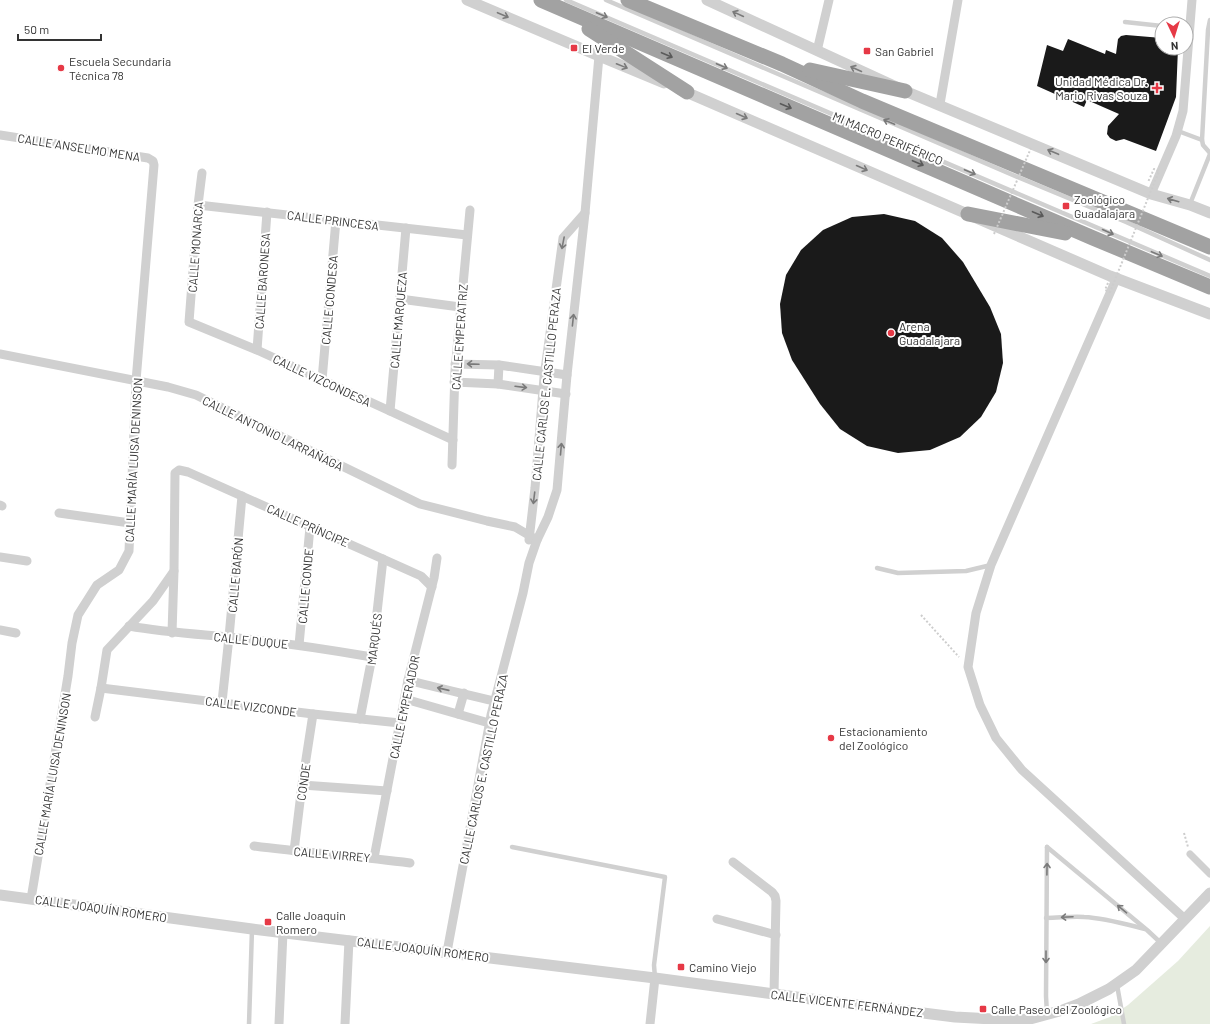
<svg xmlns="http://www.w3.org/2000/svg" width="1210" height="1024" viewBox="0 0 1210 1024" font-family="Barlow,sans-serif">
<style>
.green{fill:#e6ecdf}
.building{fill:#1a1a1a}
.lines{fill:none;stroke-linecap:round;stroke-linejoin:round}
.path{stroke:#cdcdcd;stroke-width:2;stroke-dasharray:2 2;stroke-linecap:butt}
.service{stroke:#d0d0d0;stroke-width:4.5}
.pedestrian{stroke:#d0d0d0;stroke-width:7}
.minor{stroke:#d0d0d0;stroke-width:9}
.tertiary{stroke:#d0d0d0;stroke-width:11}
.trunk{stroke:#a2a2a2;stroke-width:15}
.path-bridge{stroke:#cdcdcd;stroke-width:2;stroke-dasharray:2 2;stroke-linecap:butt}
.oneway{stroke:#7a7a7a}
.oneway2{stroke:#5a5a5a}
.poi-dot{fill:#e63946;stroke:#fff;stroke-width:1.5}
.labels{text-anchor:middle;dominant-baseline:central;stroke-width:4;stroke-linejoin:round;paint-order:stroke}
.poi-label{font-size:12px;fill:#333;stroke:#fff;text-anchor:start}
.street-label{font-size:12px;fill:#333;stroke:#fff}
</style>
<rect width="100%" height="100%" fill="#fff"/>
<polygon class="green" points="1210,926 1210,1024 1091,1024 1110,1017 1128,1005 1178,961"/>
<g class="building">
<polygon points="1126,35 1162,38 1162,48 1178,48 1176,97 1156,151 1124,139 1116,141 1110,138 1107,134 1108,126 1119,114 1087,100 1084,107 1037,86 1047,45 1063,51 1068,39 1105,54 1106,50 1116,54 1118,39 1121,36"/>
<polygon points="884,214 915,221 942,238 963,262 990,307 1001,334 1003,363 996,392 981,417 960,437 930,450 898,453 867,446 840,429 820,404 792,360 782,333 780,304 786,275 801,250 823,230 852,217"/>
</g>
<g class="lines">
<g class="path">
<polyline points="921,615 959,657"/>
<polyline points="1184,833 1188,847"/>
</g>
<g class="service">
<polyline points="566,0 1210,276"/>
<polyline points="606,0 1015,176 1126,222 1210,260"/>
<polyline points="1210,20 1208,30 1202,140 1203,145 1210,153"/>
<polyline points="1125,22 1162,26"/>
<polyline points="1178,131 1202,140"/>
<polyline points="1190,204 1210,154"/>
<polyline points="877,568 898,573 966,571 991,565"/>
<polyline points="512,847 665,877 654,965 655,978"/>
<polyline points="1047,847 1147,930 1162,944"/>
<path d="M 1046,918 C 1059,918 1071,916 1084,917 C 1105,918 1125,924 1145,929"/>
<polyline points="1117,985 1124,1024"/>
<polyline points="1047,1014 1046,996 1047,847"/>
<polyline points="249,1024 252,929"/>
</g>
<polyline class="pedestrian" points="1190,854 1210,874"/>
<g class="minor">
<polyline points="817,51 829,0"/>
<polyline points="940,104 958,0"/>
<polyline points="0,135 148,158 153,161 154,165 136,381 129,551 119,570 97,585 78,615 72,643 68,676 31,899"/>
<polyline points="202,173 198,205 189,322 257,350 453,440"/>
<polyline points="1151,194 1176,136 1183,111 1192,0"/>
<polyline points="198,205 467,235"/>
<polyline points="1117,277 991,565 976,613 968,667 980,705 996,738 1022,770 1185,919"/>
<polyline points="400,299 460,307"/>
<polyline points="257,350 267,212"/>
<polyline points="0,354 168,387 196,395 420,504 487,521 515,527 537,540"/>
<polyline points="455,364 499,365 567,375"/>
<polyline points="322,380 336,220"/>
<polyline points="454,382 498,384 566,394"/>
<polyline points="498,384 499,365"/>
<polyline points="390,411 406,228"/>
<polyline points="452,465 455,371 470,210"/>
<polyline points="0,505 2,506"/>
<polyline points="59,513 130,523"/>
<polyline points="529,540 535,488 544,377 563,238 585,213"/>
<polyline points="0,557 27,561"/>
<path d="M 129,626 C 162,632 196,634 229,637 C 277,642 325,649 372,657"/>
<polyline points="0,630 16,633"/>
<polyline points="172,633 174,571 175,473 179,470 188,472 421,576 432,587"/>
<polyline points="299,645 310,527"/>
<path d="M 408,680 C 437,688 466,694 494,701"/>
<polyline points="101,688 313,714 400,723"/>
<polyline points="405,699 489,723"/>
<polyline points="222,702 229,637 242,496"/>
<polyline points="458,714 464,693"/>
<polyline points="95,717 101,688 107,650 153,601 174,571"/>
<polyline points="360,719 372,657 383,559"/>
<polyline points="302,785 387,791"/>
<path d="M 254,846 C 306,853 358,856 410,863"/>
<polyline points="294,851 302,785 313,714"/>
<polyline points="374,858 408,680 434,578 437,558"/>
<polyline points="733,862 772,892 775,896 776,901 774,994"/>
<polyline points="717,919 776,935"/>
<polyline points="447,952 491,715 523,593 529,563 537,540 548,517 557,490 567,375 585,213 599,56"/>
<polyline points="279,1024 283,932"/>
<polyline points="345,1024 349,940"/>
<polyline points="650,1024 655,978"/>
</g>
<g class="tertiary">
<polyline points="467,0 599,56 664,83"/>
<polyline points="707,0 905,91 1151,194 1190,205 1210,213"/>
<polyline points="679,89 1110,276 1210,314"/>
<polyline points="0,895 252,929 655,978 811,999 955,1017 1012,1020 1030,1019 1063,1010 1079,1004 1109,989 1136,970 1210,893"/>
</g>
<g class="trunk">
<polyline points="541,0 1093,238 1210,287"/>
<polyline points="628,0 782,64 862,101 1210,247"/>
<polyline points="589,29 687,92"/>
<polyline points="810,70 905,91"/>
<polyline points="968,214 1065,233"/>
</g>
<g class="path-bridge">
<polyline points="994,234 1031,148"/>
<polyline points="1108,283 1105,290 1110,292 1159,171 1154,169 1148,182"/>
</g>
</g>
<defs><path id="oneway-shaft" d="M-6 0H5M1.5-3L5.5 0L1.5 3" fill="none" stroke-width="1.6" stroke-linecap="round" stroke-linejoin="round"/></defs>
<g class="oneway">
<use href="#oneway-shaft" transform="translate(738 14) rotate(-155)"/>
<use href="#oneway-shaft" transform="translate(503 15) rotate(23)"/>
<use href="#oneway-shaft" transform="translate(602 15) rotate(23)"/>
<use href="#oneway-shaft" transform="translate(622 66) rotate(22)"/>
<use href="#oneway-shaft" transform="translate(722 66) rotate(23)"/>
<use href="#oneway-shaft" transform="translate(856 69) rotate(-156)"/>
<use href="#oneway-shaft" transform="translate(742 116) rotate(24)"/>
<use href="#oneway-shaft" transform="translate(889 122) rotate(-157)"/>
<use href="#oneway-shaft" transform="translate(1053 152) rotate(-157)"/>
<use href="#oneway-shaft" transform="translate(862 168) rotate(24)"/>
<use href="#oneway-shaft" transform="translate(970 172) rotate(23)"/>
<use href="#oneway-shaft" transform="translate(1173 200) rotate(-164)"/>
<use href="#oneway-shaft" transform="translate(1108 232) rotate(24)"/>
<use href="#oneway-shaft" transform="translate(563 243) rotate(101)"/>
<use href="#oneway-shaft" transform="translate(1157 254) rotate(23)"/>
<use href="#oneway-shaft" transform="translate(573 320) rotate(-84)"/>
<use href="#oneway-shaft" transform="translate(473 364) rotate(-178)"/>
<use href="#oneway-shaft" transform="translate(521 387) rotate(7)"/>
<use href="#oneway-shaft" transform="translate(561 449) rotate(-85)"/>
<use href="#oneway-shaft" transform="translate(534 498) rotate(97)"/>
<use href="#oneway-shaft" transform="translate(443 689) rotate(-167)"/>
<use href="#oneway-shaft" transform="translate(1047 869) rotate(-89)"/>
<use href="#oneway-shaft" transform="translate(1122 909) rotate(-140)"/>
<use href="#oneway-shaft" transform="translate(1067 917) rotate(177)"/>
<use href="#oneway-shaft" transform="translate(1046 957) rotate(90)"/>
</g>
<g class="oneway2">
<use href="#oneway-shaft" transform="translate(667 55) rotate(23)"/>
<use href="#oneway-shaft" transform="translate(786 106) rotate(23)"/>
<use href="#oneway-shaft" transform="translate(918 163) rotate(23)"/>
<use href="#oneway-shaft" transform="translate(1038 214) rotate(23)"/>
</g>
<g class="poi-dot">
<rect x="570" y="44" width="8" height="8" rx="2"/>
<rect x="863" y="47" width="8" height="8" rx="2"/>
<circle cx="61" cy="68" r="4"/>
<path d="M1155 82h4v4h4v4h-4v4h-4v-4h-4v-4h4z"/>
<rect x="1062" y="202" width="8" height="8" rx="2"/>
<circle cx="891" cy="333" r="4"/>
<circle cx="831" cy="738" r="4"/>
<rect x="264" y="918" width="8" height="8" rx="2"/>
<rect x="677" y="963" width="8" height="8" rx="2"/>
<rect x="979" y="1005" width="8" height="8" rx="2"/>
</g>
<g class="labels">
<g class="poi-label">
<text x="582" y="48">El Verde</text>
<text x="875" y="51">San Gabriel</text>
<text x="69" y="61">Escuela Secundaria<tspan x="69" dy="14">Técnica 78</tspan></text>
<text x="1148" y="81" text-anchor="end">Unidad Médica Dr.<tspan x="1148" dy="14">Mario Rivas Souza</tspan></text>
<text x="1074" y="199">Zoológico<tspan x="1074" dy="14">Guadalajara</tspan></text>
<text x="899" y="326">Arena<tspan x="899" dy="14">Guadalajara</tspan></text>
<text x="839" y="731">Estacionamiento<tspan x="839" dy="14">del Zoológico</tspan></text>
<text x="276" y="915">Calle Joaquin<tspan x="276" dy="14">Romero</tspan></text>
<text x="689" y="967">Camino Viejo</text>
<text x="991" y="1009">Calle Paseo del Zoológico</text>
</g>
<g class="street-label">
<text transform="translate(888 138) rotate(23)">MI MACRO PERIFÉRICO</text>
<text transform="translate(79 147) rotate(9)">CALLE ANSELMO MENA</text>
<text transform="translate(333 220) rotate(7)">CALLE PRINCESA</text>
<text transform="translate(195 247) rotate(-86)">CALLE MONARCA</text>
<text transform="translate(262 281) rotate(-86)">CALLE BARONESA</text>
<text transform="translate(329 300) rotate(-85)">CALLE CONDESA</text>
<text transform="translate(398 320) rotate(-85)">CALLE MARQUEZA</text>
<text transform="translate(459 337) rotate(-86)">CALLE EMPERATRIZ</text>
<text transform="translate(322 380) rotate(25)">CALLE VIZCONDESA</text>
<text transform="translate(546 384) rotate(-84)">CALLE CARLOS E. CASTILLO PERAZA</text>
<text transform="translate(273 433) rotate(26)">CALLE ANTONIO LARRAÑAGA</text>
<text transform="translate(133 460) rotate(-87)">CALLE MARÍA LUISA DENINSON</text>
<text transform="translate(308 525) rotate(24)">CALLE PRÍNCIPE</text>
<text transform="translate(235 575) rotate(-85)">CALLE BARÓN</text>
<text transform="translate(305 586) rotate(-85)">CALLE CONDE</text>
<text transform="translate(374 639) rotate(-83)">MARQUÉS</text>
<text transform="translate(251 640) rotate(6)">CALLE DUQUE</text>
<text transform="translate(251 706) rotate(7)">CALLE VIZCONDE</text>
<text transform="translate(404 707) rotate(-78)">CALLE EMPERADOR</text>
<text transform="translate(483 769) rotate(-78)">CALLE CARLOS E. CASTILLO PERAZA</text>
<text transform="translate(52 774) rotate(-80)">CALLE MARÍA LUISA DENINSON</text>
<text transform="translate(303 782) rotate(-82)">CONDE</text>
<text transform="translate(332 854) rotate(5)">CALLE VIRREY</text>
<text transform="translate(101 908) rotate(8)">CALLE JOAQUÍN ROMERO</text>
<text transform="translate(423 949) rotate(7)">CALLE JOAQUÍN ROMERO</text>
<text transform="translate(847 1003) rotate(7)">CALLE VICENTE FERNÁNDEZ</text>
</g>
</g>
<g transform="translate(1174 36) rotate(176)"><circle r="19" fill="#ffffff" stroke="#adadad"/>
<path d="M0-3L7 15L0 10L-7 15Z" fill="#e63946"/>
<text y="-6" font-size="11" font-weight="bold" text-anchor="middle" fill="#333333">N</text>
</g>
<path d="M18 34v6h83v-6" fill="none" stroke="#333333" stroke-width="2"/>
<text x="24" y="34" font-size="12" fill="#333333" stroke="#ffffff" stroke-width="3" paint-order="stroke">50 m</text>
</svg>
